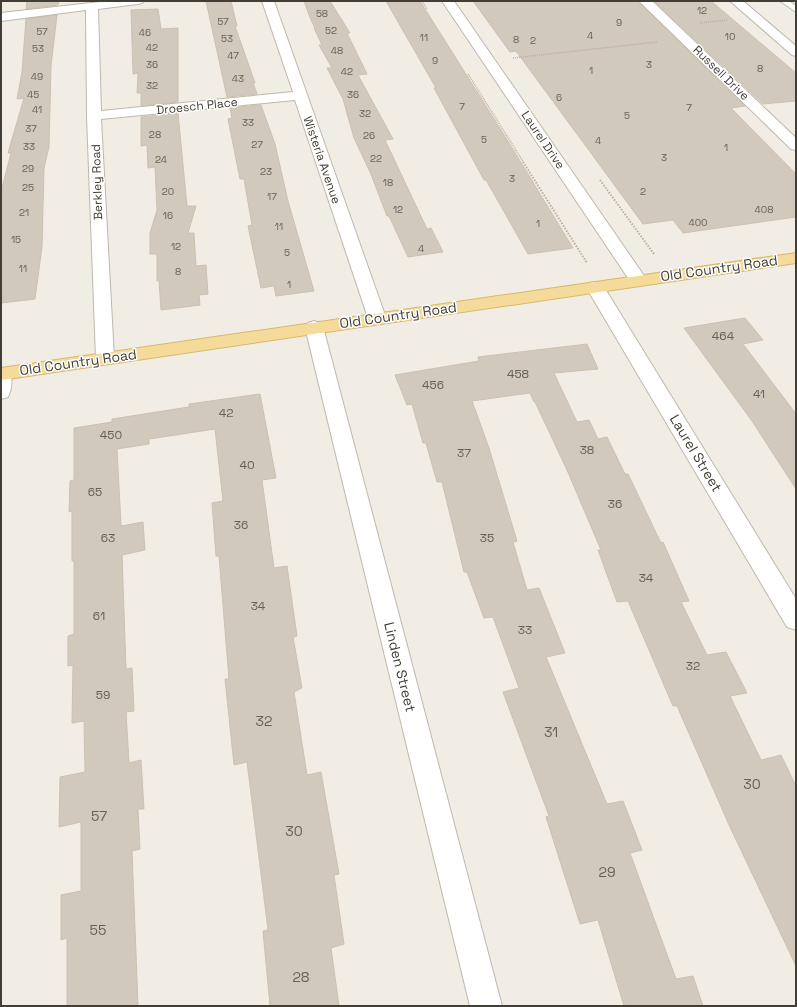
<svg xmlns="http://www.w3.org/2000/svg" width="797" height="1007" viewBox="0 0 797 1007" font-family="'Space Grotesk',sans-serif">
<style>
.building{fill:#d1c9bc;stroke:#ccc1b0}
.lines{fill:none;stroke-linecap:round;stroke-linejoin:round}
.lane-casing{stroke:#beb8ac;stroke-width:2}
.street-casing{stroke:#beb8ac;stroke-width:2}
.primary-casing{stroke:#d8b86c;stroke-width:2}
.path-far1{stroke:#bcb09b;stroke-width:1.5;stroke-dasharray:1 1;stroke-linecap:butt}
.path{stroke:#bcb09b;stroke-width:2;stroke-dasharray:1.5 1.5;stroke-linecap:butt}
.lane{fill:#fff;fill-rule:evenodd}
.street{fill:#fff;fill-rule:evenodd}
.primary{fill:#f5db9a;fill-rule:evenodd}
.labels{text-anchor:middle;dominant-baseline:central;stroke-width:3;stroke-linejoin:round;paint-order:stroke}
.far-number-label{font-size:10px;fill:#666157}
.far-street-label{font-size:12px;fill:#433e35;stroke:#fff}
.number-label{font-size:12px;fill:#666157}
.street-label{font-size:14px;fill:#433e35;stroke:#fff}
.near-number-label{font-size:14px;fill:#666157}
</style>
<rect width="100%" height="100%" fill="#f1ede5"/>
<g class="building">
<polygon points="27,1 59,1 58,5 26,9"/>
<polygon points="206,1 231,1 237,26 235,26 255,83 253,83 257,94 227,97"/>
<polygon points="304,1 330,1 350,33 347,33 367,74 358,75 393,139 385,140 427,229 431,228 443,252 408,257 389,216 387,216 370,172 354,138 343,99 327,68 332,68 319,45 322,45 314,28 315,28 311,20"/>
<polygon points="386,1 420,1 506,138 573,248 528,254 486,180 484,180 434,88 436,88"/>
<polygon points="473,1 638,1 745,106 731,108 796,174 796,217 683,233 673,220 643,224 516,51 510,52"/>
<polygon points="654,1 711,1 796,73 796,101 763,104"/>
<polygon points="158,9 161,29 178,28 178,102 141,106 141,93 137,93 138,73 133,74 131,10"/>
<polygon points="57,15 51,66 49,147 44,168 42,247 35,299 1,303 1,192 11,153 8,153 24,98 17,99 22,72 26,19"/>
<polygon points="261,105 275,144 288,201 314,291 276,296 274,286 261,288 248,226 252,225 244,179 240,179 228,119 232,118 230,108"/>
<polygon points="178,113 187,206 196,206 188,233 194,233 196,266 206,265 208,294 199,295 200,305 161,310 159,281 157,281 157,254 150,254 150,233 157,210 155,167 148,168 147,145 141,146 141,117"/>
<polygon points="745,318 763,340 743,344 796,414 796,489 752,421 684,328"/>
<polygon points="587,344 598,369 554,373 577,422 589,420 598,439 607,437 625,474 628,474 661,543 663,542 689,601 681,602 707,655 726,652 747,693 730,696 761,760 781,755 796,786 796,966 729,825 677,706 673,706 628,601 617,602 598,550 601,550 567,470 535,402 534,402 530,393 472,401 489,448 517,541 513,542 527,590 539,588 565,653 546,657 607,804 623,801 642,850 630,853 676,979 693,976 703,1006 624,1006 598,920 580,924 546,817 549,816 503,692 519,688 493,617 484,618 467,572 464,572 442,482 437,482 426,443 423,443 412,404 407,405 395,375 479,361 478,357"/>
<polygon points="260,394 276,478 262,480 274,568 287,566 297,636 293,637 302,688 294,692 307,775 321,772 339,874 334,875 344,944 331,948 339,1006 270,1006 263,931 268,930 247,762 234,765 225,679 229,679 219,556 216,556 212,503 223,501 215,429 149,439 149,444 117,449 121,526 143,522 145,550 122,555 126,669 132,668 134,711 126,712 129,763 141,760 144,809 138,809 140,849 132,851 138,1006 67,1006 67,938 61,940 61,895 81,891 81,822 59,827 60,777 85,772 84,721 72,723 73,665 68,666 68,636 74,634 74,561 72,561 72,511 69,512 70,481 74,480 74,428 112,422 112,419 189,407 189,404"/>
</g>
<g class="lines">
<g class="lane-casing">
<polygon id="lane" points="780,1 789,1 796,6 796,12"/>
</g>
<g class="street-casing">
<g id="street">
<polygon points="109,1 144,1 142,3 138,4 98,9 101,111 293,92 262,1 274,1 386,318 383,322 377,324 371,322 368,318 295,100 101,119 114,358 112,362 105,364 98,362 96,358 87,116 86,10 1,21 1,13"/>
<polygon points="442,1 454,1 647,280 644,284 638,285 632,284"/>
<polygon points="639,1 652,1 796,138 796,150 791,149"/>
<polygon points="730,1 743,1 796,46 796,56 792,55"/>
<polygon points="595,282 601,283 604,287 796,599 796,630 787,627 586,287 589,283"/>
<polygon points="314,321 320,323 323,327 502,1006 470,1006 305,327 308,323"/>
<path d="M 1,368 L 9,369 C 13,377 12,389 8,397 L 1,399 Z"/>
</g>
</g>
<g class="primary-casing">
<polygon id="primary" points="796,253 796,263 1,380 1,368"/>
</g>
<g class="path-far1">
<polyline points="422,1 427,9"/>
<polyline points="700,23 727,20"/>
<polyline points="513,58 657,42"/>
<polyline points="468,74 524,163"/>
</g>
<g class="path">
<polyline points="523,162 587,263"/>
<polyline points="600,180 654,254"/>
</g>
<use href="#lane" class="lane"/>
<use href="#street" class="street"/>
<use href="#primary" class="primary"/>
</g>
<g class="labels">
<g class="far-number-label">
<text x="702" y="10">12</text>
<text x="322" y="13">58</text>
<text x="223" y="21">57</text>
<text x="619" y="22">9</text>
<text x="331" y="30">52</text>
<text x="42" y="31">57</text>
<text x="145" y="32">46</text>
<text x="590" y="35">4</text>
<text x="730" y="36">10</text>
<text x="424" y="37">11</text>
<text x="227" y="38">53</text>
<text x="516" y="39">8</text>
<text x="533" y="40">2</text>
<text x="152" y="47">42</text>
<text x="38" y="48">53</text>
<text x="337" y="50">48</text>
<text x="233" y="55">47</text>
<text x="435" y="60">9</text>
<text x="152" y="64">36</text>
<text x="649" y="64">3</text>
<text x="760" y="68">8</text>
<text x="591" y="70">1</text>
<text x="347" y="71">42</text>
<text x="37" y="76">49</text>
<text x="238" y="78">43</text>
<text x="152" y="85">32</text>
<text x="33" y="94">45</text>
<text x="353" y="94">36</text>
<text x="559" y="97">6</text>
<text x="462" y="106">7</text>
<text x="689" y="107">7</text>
<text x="37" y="109">41</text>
<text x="365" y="113">32</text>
<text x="627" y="115">5</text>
<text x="248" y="122">33</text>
<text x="31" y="128">37</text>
<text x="155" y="134">28</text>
<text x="369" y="135">26</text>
<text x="484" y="139">5</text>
<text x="598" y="140">4</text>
<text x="257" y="144">27</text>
<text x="29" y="146">33</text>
<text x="726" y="147">1</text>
<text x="664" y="157">3</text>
<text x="376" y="158">22</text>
<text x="161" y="159">24</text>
<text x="28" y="168">29</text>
<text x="266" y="171">23</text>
<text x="512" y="178">3</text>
<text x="388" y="182">18</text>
<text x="28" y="187">25</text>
<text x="168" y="191">20</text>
<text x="643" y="191">2</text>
<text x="272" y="196">17</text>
<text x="398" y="209">12</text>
<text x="764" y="209">408</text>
<text x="24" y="212">21</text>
<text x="168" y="215">16</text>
<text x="698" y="222">400</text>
<text x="538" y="223">1</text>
<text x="279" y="226">11</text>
<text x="16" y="239">15</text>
<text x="176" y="246">12</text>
<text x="421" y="248">4</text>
<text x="287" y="252">5</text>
<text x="23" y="268">11</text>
<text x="178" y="271">8</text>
<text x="289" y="284">1</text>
</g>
<g class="far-street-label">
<text transform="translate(721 73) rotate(44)">Russell Drive</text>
<text transform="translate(197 106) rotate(-6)">Droesch Place</text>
<text transform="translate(543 140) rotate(56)">Laurel Drive</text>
<text transform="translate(322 160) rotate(71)">Wisteria Avenue</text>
<text transform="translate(97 182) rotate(-92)">Berkley Road</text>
</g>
<g class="number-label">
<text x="723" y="336">464</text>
<text x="518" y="374">458</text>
<text x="433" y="385">456</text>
<text x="759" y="394">41</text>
<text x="226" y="413">42</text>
<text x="111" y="435">450</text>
<text x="587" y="450">38</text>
<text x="464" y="453">37</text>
<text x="247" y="465">40</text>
<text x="95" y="492">65</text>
<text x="615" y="504">36</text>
<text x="241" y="525">36</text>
<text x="108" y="538">63</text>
<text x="487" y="538">35</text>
<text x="646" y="578">34</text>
<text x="258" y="606">34</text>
<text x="99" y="616">61</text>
<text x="525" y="630">33</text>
<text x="693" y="666">32</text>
<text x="103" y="695">59</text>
</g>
<g class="street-label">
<text transform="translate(719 268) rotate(-8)">Old Country Road</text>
<text transform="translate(398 315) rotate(-8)">Old Country Road</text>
<text transform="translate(78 362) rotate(-8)">Old Country Road</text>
<text transform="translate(696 453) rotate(59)">Laurel Street</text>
<text transform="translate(400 667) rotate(76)">Linden Street</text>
</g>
<g class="near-number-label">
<text x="264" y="721">32</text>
<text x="551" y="732">31</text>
<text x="752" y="784">30</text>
<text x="99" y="816">57</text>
<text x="294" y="831">30</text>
<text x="607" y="872">29</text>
<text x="98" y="930">55</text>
<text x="301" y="977">28</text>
</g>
</g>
<rect width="797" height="1007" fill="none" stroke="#433e35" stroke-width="4"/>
</svg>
